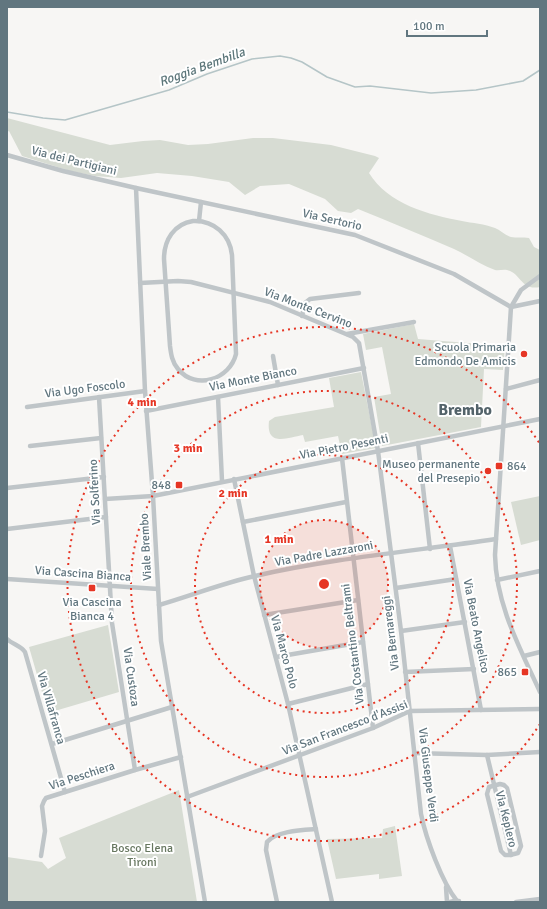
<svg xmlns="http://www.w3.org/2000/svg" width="547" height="909" viewBox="0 0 547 909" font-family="Signika,sans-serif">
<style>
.green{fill:#d7dcd3}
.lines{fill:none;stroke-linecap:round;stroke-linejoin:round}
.stream{stroke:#b5c5c7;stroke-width:1.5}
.street{stroke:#bfc5c8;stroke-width:4.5}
.ring{fill:none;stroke:#e63625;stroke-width:2;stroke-dasharray:2 4}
.poi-dot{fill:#e63625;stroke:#fff;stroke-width:1.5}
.labels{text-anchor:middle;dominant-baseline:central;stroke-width:4;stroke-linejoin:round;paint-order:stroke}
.street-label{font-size:12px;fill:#61767f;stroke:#fff}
.poi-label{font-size:12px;fill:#61767f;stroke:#fff;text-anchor:end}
.park-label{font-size:12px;fill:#677760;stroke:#fff}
.water-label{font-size:13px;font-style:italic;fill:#5c767a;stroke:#fff}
.district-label{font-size:16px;font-weight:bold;fill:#53636a;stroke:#fff}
.centre{fill:#e63625;stroke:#fff;stroke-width:2}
.ring-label{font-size:12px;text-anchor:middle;font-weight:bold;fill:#e63625;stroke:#fff;stroke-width:4;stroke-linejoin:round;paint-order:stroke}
</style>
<rect width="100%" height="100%" fill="#f7f6f4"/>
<g class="green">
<path d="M 7,118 L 110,145 L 143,141 L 160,140 L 188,145 L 208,144 L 253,138 L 273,138 L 331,145 L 375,156 L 379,158 L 369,173 C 388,204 429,215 462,221 C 472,223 485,224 495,228 C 500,230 505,235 511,237 C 516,238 523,237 529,238 L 534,247 L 540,250 L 540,287 C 521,291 521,273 507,270 C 503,269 499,271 495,270 C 481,265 467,255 454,249 C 422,235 390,222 358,209 L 351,213 L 338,211 L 325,199 L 289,184 L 260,186 L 245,195 L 229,182 L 192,176 L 157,173 L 121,178 L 95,176 L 70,171 L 22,156 L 9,131 L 7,132 Z"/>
<polygon points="414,324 418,339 505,346 503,370 484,369 481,427 382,446 374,397 391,394 382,347 366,350 363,334"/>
<path d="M 361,372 L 376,448 L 342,454 L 338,436 L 305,442 L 303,435 C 287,438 266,447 269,421 L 275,417 L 334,407 L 329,378 Z"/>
<polygon points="540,496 540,540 521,545 511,502"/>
<polygon points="108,625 119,692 48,713 29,647"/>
<polygon points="179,790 197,902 7,902 7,857 42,862 48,869 66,858 59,838"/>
<polygon points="395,826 402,876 379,879 379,874 336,879 327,839 382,838 383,829"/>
</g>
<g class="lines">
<polyline class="stream" points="7,112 43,118 65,120 169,90 207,74 252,59 280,56 291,58 302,62 327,77 355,87 370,86 431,93 476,90 523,81 540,70"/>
<g class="street">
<polyline points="7,155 63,171 136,188 355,235 454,274 511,307"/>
<polyline points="136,188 145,391 153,496 161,641 205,902"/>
<path d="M 193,221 C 214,220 230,235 232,255 L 236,354 C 230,379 196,391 178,369 C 172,362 171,354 170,346 L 164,259 C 164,240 174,224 193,221 Z"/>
<polyline points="199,221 201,202"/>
<path d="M 540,276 L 521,290 L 511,307 L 495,555 C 496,605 520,648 540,692"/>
<path d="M 140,283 L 178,281 L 191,282 L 270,302 L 353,337 L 359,343 L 378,451 L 401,631 L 421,814 C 426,839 442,882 457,901"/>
<polyline points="511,307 540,301"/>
<polyline points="302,316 305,303 310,299 359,293"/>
<polyline points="347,334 414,322"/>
<polyline points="273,356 278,385"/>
<polyline points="506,389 540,380"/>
<polyline points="99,397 112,623 135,770"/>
<polyline points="218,397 222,481"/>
<polyline points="27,407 145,391"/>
<polyline points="146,411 364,368"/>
<polyline points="418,443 430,549"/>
<polyline points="30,446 101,438"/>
<polyline points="342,458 373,728"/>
<polyline points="234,479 254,576 288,704 332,902"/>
<polyline points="7,488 104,477"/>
<polyline points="105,499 153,496 540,419"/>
<polyline points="243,522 346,502"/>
<polyline points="7,529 106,517"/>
<polyline points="450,546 481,710"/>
<polyline points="7,579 158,589"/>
<polyline points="497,580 540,571"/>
<polyline points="396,588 456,579"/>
<path d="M 159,605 C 190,596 223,583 255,576 C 334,558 415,551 496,539"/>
<polyline points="264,615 358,600"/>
<polyline points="401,631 465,622"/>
<path d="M 7,639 C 13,645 20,645 25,652 L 65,792"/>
<polyline points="524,656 540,652"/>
<polyline points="276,657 363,642"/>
<polyline points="405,672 474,669"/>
<polyline points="288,704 368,684"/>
<polyline points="52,744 172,707"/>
<polyline points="414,753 487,755 540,752"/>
<polyline points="487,755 511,855"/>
<polygon points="500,784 504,785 507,788 521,846 518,853 510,855 505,855 501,851 487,794 489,787"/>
<polyline points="187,797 373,728 410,711 540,709"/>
<polyline points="41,856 45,831 42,806 44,801 46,798 135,770 181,757"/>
<polyline points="446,887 447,902"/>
<path d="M 277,902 L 266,850 L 267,842 C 276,831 302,830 316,829"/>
<polyline points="450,902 454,901 459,901"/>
<polyline points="516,902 540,899"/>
</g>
</g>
<circle cx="324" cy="584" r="64" fill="#e63625" fill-opacity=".12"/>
<g class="ring">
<circle cx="324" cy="584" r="64"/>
<circle cx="324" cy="584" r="129"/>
<circle cx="324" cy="584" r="193"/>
<path d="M540 724A257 257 0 1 1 540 444"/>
</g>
<g class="poi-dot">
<circle cx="524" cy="354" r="4"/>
<rect x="495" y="462" width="8" height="8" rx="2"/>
<circle cx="488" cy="471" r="4"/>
<rect x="175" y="481" width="8" height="8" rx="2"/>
<rect x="88" y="584" width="8" height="8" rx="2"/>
<rect x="521" y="668" width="8" height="8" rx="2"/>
</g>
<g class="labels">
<g class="street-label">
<text transform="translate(74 161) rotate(14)">Via dei Partigiani</text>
<text transform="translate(332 220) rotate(13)">Via Sertorio</text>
<text transform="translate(308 308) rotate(21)">Via Monte Cervino</text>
<text transform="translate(253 379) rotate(-11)">Via Monte Bianco</text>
<text transform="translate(85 389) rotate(-7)">Via Ugo Foscolo</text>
<text transform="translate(344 447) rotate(-11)">Via Pietro Pesenti</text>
<text transform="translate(95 492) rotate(-93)">Via Solferino</text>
<text transform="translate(146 547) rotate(-93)">Viale Brembo</text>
<text transform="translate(324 554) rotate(-10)">Via Padre Lazzaroni</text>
<text transform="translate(83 574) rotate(4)">Via Cascina Bianca</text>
<text transform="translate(476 626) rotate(79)">Via Beato Angelico</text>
<text transform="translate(391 633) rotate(-97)">Via Bernareggi</text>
<text transform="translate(353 644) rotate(-97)">Via Costantino Beltrami</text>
<text transform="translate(284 652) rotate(75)">Via Marco Polo</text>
<text transform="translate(131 677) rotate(82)">Via Custoza</text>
<text transform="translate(51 708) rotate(74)">Via Villafranca</text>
<text transform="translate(345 728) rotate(-21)">Via San Francesco d'Assisi</text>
<text transform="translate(428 775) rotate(83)">Via Giuseppe Verdi</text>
<text transform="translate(82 776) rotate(-18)">Via Peschiera</text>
<text transform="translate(506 819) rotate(76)">Via Keplero</text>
</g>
<g class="poi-label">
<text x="516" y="347">Scuola Primaria<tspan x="516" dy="14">Edmondo De Amicis</tspan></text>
<text x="480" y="464">Museo permanente<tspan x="480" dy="14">del Presepio</tspan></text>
<text x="507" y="466" text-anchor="start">864</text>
<text x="171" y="485">848</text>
<text x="92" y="602" text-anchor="middle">Via Cascina<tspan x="92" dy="14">Bianca 4</tspan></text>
<text x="517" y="672">865</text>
</g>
<g class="park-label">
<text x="142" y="848">Bosco Elena<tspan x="142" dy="14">Tironi</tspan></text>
</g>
<g class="water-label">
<text transform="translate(202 67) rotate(-20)">Roggia Bembilla</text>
</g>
<g class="district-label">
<text x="465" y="410">Brembo</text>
</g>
</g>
<circle cx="324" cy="584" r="6" class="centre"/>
<g class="ring-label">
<text x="142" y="406">4 min</text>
<text x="188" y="452">3 min</text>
<text x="233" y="497">2 min</text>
<text x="279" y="543">1 min</text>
</g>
<rect width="547" height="909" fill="none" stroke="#61767f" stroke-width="16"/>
<path d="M407 30v6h80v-6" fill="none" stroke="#61767f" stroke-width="2"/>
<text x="413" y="30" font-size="12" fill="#61767f" stroke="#ffffff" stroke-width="3" paint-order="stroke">100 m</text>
</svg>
